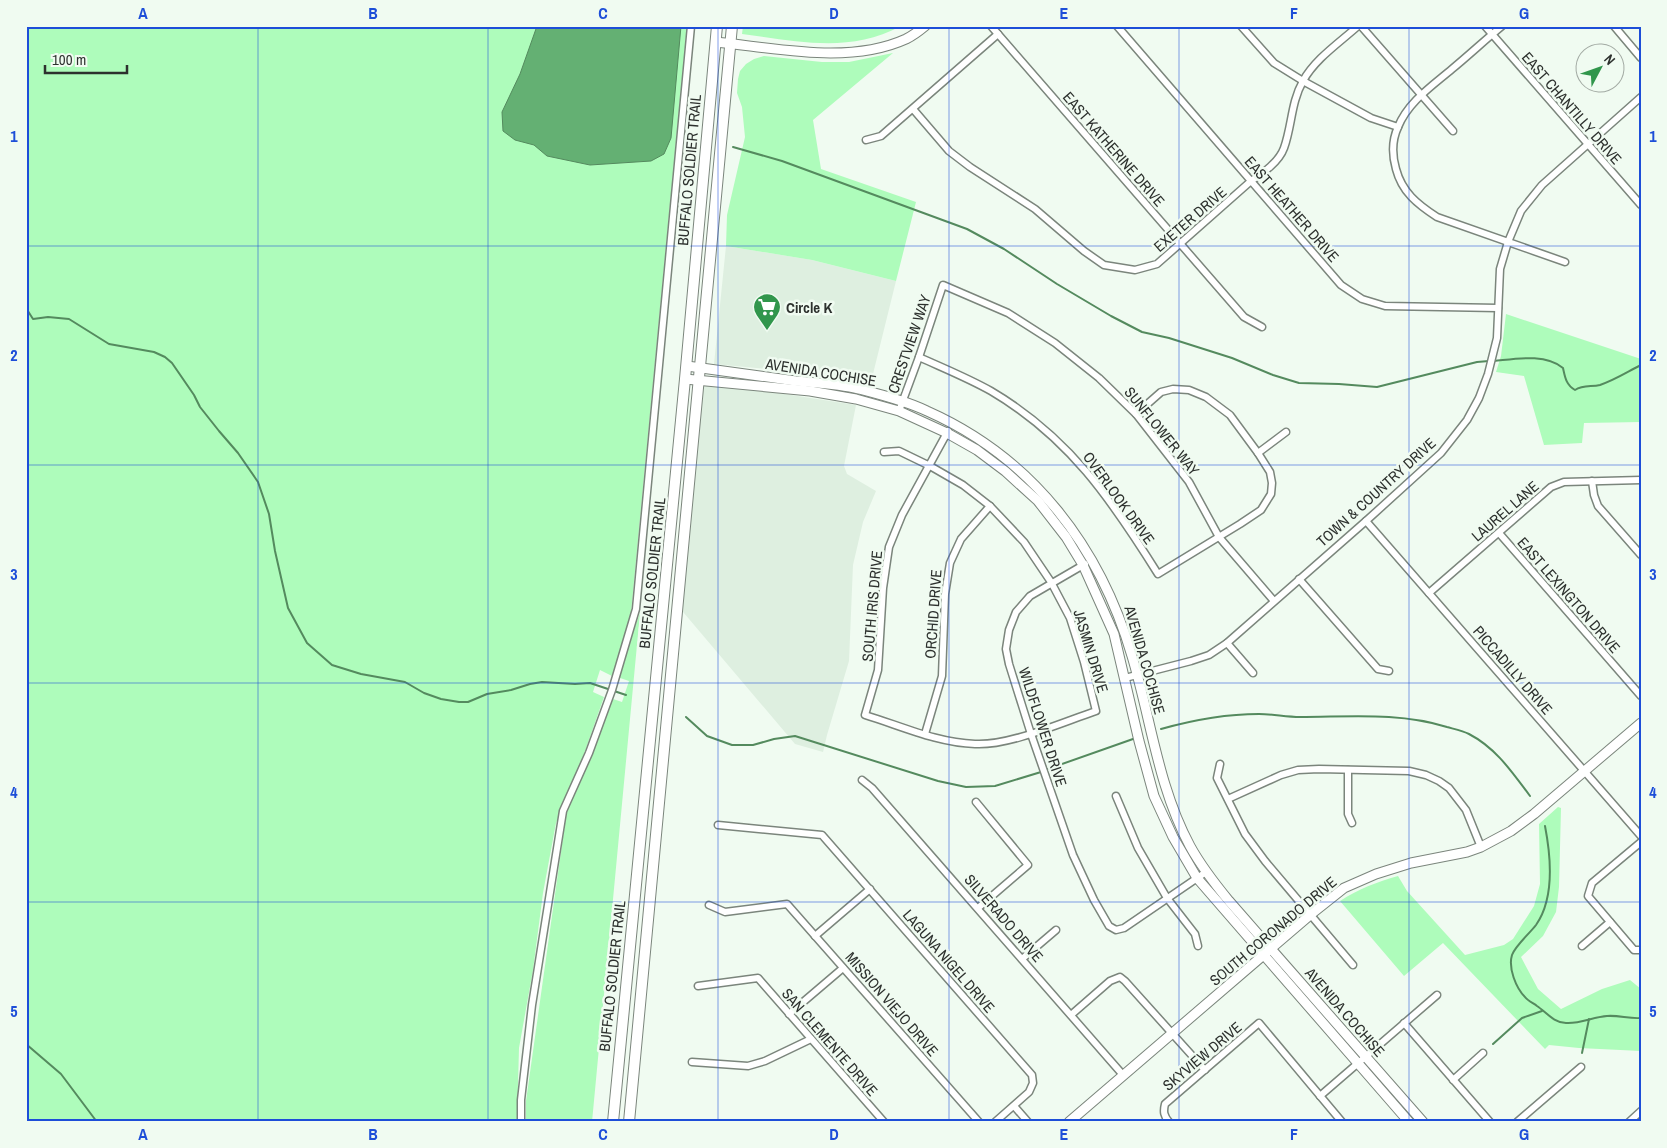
<svg xmlns="http://www.w3.org/2000/svg" width="1667" height="1148" viewBox="0 0 1667 1148" font-family="'Archivo Narrow',sans-serif">
<style>
.built{fill:#deefe0}
.green{fill:#aefcbb}
.water{fill:#64b073;stroke:#548a5e}
.lines{fill:none;stroke-linecap:round;stroke-linejoin:round}
.stream{stroke:#548a5e;stroke-width:2}
.minor-casing{stroke:#7b857c;stroke-width:9}
.tertiary-casing{stroke:#7b857c;stroke-width:11}
.secondary-casing{stroke:#7b857c;stroke-width:11}
.primary-casing{stroke:#7b857c;stroke-width:12}
.minor{stroke:#fff;stroke-width:6}
.tertiary{stroke:#fff;stroke-width:9}
.secondary{stroke:#fff;stroke-width:9}
.primary{stroke:#fff;stroke-width:10}
.grid{fill:none;stroke:#1d4ed8;stroke-width:1;stroke-opacity:0.55}
.labels{text-anchor:middle;dominant-baseline:central;stroke-width:5;stroke-linejoin:round;paint-order:stroke}
.street-label{font-size:15px;fill:#2d312e;stroke:#f0fbf1}
.poi-label{font-size:15px;font-weight:bold;fill:#2d312e;stroke:#f0fbf1;text-anchor:start}
.neatline{fill:none;stroke:#1d4ed8;stroke-width:2}
.grid-label{font-size:16px;text-anchor:middle;font-weight:bold;fill:#1d4ed8}
</style>
<rect width="100%" height="100%" fill="#f0fbf1"/>
<g class="built">
<polygon points="726,246 812,260 896,281 871,382 840,376 714,364"/>
<polygon points="700,381 856,405 844,466 847,474 876,491 863,522 853,565 849,661 827,735 823,752 795,744 678,606"/>
</g>
<g class="green">
<polygon points="26,26 687,26 631,613 620,655 612,676 600,670 593,692 604,697 584,754 556,823 543,893 533,970 519,1048 517,1122 26,1122"/>
<path d="M 743,26 L 901,26 C 848,54 799,41 742,34 Z"/>
<polygon points="893,53 813,120 821,169 916,202 896,281 812,260 726,246 727,215 745,137 742,107 737,93 738,79 740,71 746,64 754,59 764,56 822,62 849,62"/>
<polygon points="1506,314 1641,359 1641,422 1584,423 1582,443 1544,445 1524,376 1496,372 1501,356"/>
<polygon points="640,613 592,1122 526,1122 526,1101 567,809 610,698 622,702 629,681 617,677"/>
<path d="M 1558,807 L 1561,808 L 1559,887 L 1556,912 L 1543,936 L 1521,957 L 1538,989 L 1561,1009 L 1602,989 L 1630,980 L 1641,989 L 1641,1051 L 1579,1048 L 1549,1045 L 1545,1049 L 1443,943 L 1404,976 L 1340,901 C 1358,889 1377,882 1398,876 L 1407,891 L 1465,955 L 1504,945 L 1513,939 L 1534,906 L 1540,884 L 1539,824 Z"/>
</g>
<polygon class="water" points="537,26 681,26 671,138 664,154 651,161 590,165 547,156 534,145 515,140 503,131 502,112 520,74"/>
<g class="lines">
<g class="stream">
<polyline points="733,147 782,161 967,229 1004,249 1057,284 1111,316 1142,332 1169,338 1232,358 1273,375 1299,383 1339,384 1377,387 1477,362 1489,361"/>
<polyline points="26,308 33,319 48,317 69,319 109,344 154,352 165,357 172,363 194,395 200,407 219,431 238,453 258,482 269,514 275,551 288,608 307,643 332,665 361,674 405,682 424,693 441,699 459,702 468,702 487,694 511,690 530,684 542,682 575,684 590,683 626,695"/>
<path d="M 1494,361 C 1515,359 1545,353 1563,368 C 1565,377 1566,385 1575,390 C 1583,385 1591,387 1600,385 C 1615,380 1627,372 1641,365"/>
<polyline points="686,717 707,736 732,745 753,745 774,739 795,736 938,781 966,787 995,786 1041,772"/>
<path d="M 1161,729 C 1193,720 1225,714 1259,714 C 1273,714 1286,717 1300,717 C 1350,717 1399,712 1447,727 C 1454,729 1463,731 1469,734 C 1496,748 1512,772 1530,796"/>
<polyline points="1045,770 1133,739"/>
<path d="M 1545,826 C 1551,857 1555,898 1536,925 C 1530,933 1515,946 1512,955 C 1508,968 1516,988 1525,997 C 1528,1001 1533,1003 1537,1006 C 1546,1012 1554,1023 1566,1023 C 1580,1024 1593,1017 1607,1016 C 1619,1015 1629,1019 1641,1018"/>
<polyline points="26,1044 61,1074 97,1122"/>
<polyline points="1493,1044 1522,1018 1542,1011"/>
<polyline points="1582,1053 1589,1019"/>
</g>
<g class="minor-casing">
<g id="minor">
<polyline points="991,26 1244,317 1262,327"/>
<polyline points="1117,26 1341,285 1362,299 1385,306 1498,308"/>
<polyline points="1241,26 1274,63 1303,81 1371,118 1398,127"/>
<polyline points="1361,26 1453,131"/>
<polyline points="1485,26 1641,205"/>
<path d="M 1502,26 C 1485,40 1469,55 1452,69 C 1432,86 1408,102 1398,127 C 1392,140 1392,155 1396,169 C 1402,192 1417,204 1437,217 L 1565,262"/>
<polyline points="1614,26 1641,58"/>
<path d="M 913,109 L 949,151 L 970,167 L 1035,209 L 1084,251 L 1104,265 L 1135,270 L 1157,264 L 1251,181 C 1263,173 1279,162 1284,148 C 1292,126 1291,102 1303,81 C 1315,59 1339,43 1358,26"/>
<polyline points="866,140 881,136 998,34"/>
<path d="M 919,357 C 943,368 968,378 991,391 C 1069,437 1111,499 1158,574 L 1240,524 L 1261,510 L 1271,494 L 1272,483 L 1270,472 L 1258,453 L 1230,415 L 1206,397 L 1189,390 L 1173,389 L 1161,392 L 1136,414"/>
<polyline points="899,411 919,357 943,285 1008,313 1055,343 1099,378 1136,414 1189,482 1219,537 1274,601"/>
<path d="M 884,452 L 899,451 L 930,466 L 963,485 L 990,506 L 1024,542 L 1051,582 L 1070,618 L 1084,662 L 1096,711 C 1063,722 1009,746 975,744 C 938,743 901,726 865,715 L 878,670 L 883,588 L 889,547 L 902,515 L 948,431"/>
<polyline points="1258,453 1286,432"/>
<polyline points="1592,481 1594,495 1598,506 1641,555"/>
<polyline points="1366,521 1641,836"/>
<polyline points="1499,533 1641,696"/>
<polyline points="1085,564 1030,596 1016,612 1009,630 1006,649 1009,664 1031,734 1073,855 1094,900 1109,926 1116,930 1124,928 1206,872"/>
<polyline points="1299,579 1378,669 1389,671"/>
<polyline points="1429,593 1551,487 1564,482 1641,480"/>
<polyline points="1227,643 1253,673"/>
<polyline points="1125,678 1191,661 1209,655 1227,643 1366,521 1441,453 1467,420 1479,398 1488,374 1497,338 1500,269 1508,242 1521,211 1542,185 1641,97"/>
<polyline points="925,734 942,676 945,594 950,563 961,539 990,506"/>
<polyline points="1220,764 1217,778 1245,834 1265,861 1353,965"/>
<polyline points="1348,770 1348,814 1352,823"/>
<polyline points="862,780 872,788 1123,1075"/>
<polyline points="1116,796 1138,848 1167,898 1195,934 1198,946"/>
<polyline points="1228,799 1281,775 1298,770 1319,769 1409,771 1426,775 1439,781 1449,788 1466,810 1481,847"/>
<polyline points="976,802 1028,865 978,908"/>
<polyline points="718,825 822,835 1032,1075 1033,1083 1029,1092 995,1122"/>
<polyline points="1641,842 1592,883 1588,896 1634,950 1641,950"/>
<polyline points="709,905 725,912 787,904 979,1122"/>
<polyline points="815,936 870,889"/>
<polyline points="1582,946 1610,922"/>
<polyline points="1022,959 1056,930"/>
<polyline points="698,986 758,978 884,1122"/>
<polyline points="789,1014 843,968"/>
<polyline points="1071,1015 1110,981 1120,977 1125,981 1205,1070"/>
<polyline points="1404,1023 1490,1122"/>
<polyline points="692,1062 748,1066 765,1061 811,1039"/>
<polyline points="1453,1080 1483,1053"/>
<polyline points="1320,1096 1437,995"/>
<polyline points="1014,1106 1028,1122"/>
<polyline points="521,1122 521,1100 532,1005 563,811 589,753 612,690 636,609 691,26"/>
<path d="M 1169,1122 C 1164,1116 1163,1112 1165,1104 L 1259,1023 L 1342,1122"/>
<polyline points="1517,1122 1581,1067"/>
<polyline points="1629,1122 1641,1111"/>
</g>
</g>
<g class="tertiary-casing">
<g id="tertiary">
<path d="M 687,366 C 723,371 759,376 796,381 C 816,383 838,384 859,389 C 882,395 906,401 927,411 C 1033,458 1100,547 1132,656 C 1151,719 1158,787 1190,846 C 1201,866 1215,884 1229,901 L 1423,1122"/>
<polyline points="685,379 810,391 856,399 899,411 947,433 977,450 1005,471 1038,501 1066,537 1083,565 1114,634 1139,741 1154,796 1173,837 1197,878 1409,1122"/>
<polyline points="1069,1122 1310,915 1344,888 1376,874 1411,863 1467,852 1481,847 1511,831 1534,814 1641,723"/>
</g>
</g>
<g class="secondary-casing">
<path id="secondary" d="M 716,42 C 776,48 849,65 906,39 C 912,36 919,31 925,26"/>
</g>
<g class="primary-casing">
<g id="primary">
<polyline points="613,1122 685,379 717,26"/>
<polyline points="629,1122 732,26"/>
</g>
</g>
<use href="#minor" class="minor"/>
<use href="#tertiary" class="tertiary"/>
<use href="#secondary" class="secondary"/>
<use href="#primary" class="primary"/>
</g>
<path class="grid" d="M 258,26 L 258,1122M 488,26 L 488,1122M 718,26 L 718,1122M 949,26 L 949,1122M 1179,26 L 1179,1122M 1409,26 L 1409,1122M 26,246 L 1641,246M 26,465 L 1641,465M 26,683 L 1641,683M 26,902 L 1641,902"/>
<defs>
<g id="supermarket-pin" transform="scale(1.4375)"><path d="M0 17L-7.5 6A9.5 9.5 0 1 1 7.5 6Z" fill="#31964c" stroke="#f0fbf1"/><path d="M-6-5.5h2.5l.6 2H6L4.5 2H-2.5L-4.4-4H-6ZM-1.5 3.2a1.3 1.3 0 1 0 .1 0ZM3 3.2a1.3 1.3 0 1 0 .1 0Z" fill="#fff"/></g>
</defs>
<g fill-rule="evenodd">
<use href="#supermarket-pin" x="767" y="307"/>
</g>
<g class="labels">
<g class="street-label">
<text transform="translate(1572 108) rotate(49)">EAST CHANTILLY DRIVE</text>
<text transform="translate(1114 149) rotate(49)">EAST KATHERINE DRIVE</text>
<text transform="translate(689 170) rotate(-85)">BUFFALO SOLDIER TRAIL</text>
<text transform="translate(1292 209) rotate(49)">EAST HEATHER DRIVE</text>
<text transform="translate(1190 219) rotate(-41)">EXETER DRIVE</text>
<text transform="translate(909 344) rotate(-71)">CRESTVIEW WAY</text>
<text transform="translate(821 372) rotate(9)">AVENIDA COCHISE</text>
<text transform="translate(1162 431) rotate(51)">SUNFLOWER WAY</text>
<text transform="translate(1376 492) rotate(-42)">TOWN &amp; COUNTRY DRIVE</text>
<text transform="translate(1119 498) rotate(54)">OVERLOOK DRIVE</text>
<text transform="translate(1505 511) rotate(-41)">LAUREL LANE</text>
<text transform="translate(652 573) rotate(-84)">BUFFALO SOLDIER TRAIL</text>
<text transform="translate(1569 595) rotate(49)">EAST LEXINGTON DRIVE</text>
<text transform="translate(872 606) rotate(-85)">SOUTH IRIS DRIVE</text>
<text transform="translate(933 614) rotate(-86)">ORCHID DRIVE</text>
<text transform="translate(1091 651) rotate(73)">JASMIN DRIVE</text>
<text transform="translate(1145 660) rotate(74)">AVENIDA COCHISE</text>
<text transform="translate(1513 670) rotate(49)">PICCADILLY DRIVE</text>
<text transform="translate(1043 727) rotate(72)">WILDFLOWER DRIVE</text>
<text transform="translate(1004 918) rotate(49)">SILVERADO DRIVE</text>
<text transform="translate(1273 931) rotate(-40)">SOUTH CORONADO DRIVE</text>
<text transform="translate(949 961) rotate(49)">LAGUNA NIGEL DRIVE</text>
<text transform="translate(612 976) rotate(-84)">BUFFALO SOLDIER TRAIL</text>
<text transform="translate(892 1004) rotate(49)">MISSION VIEJO DRIVE</text>
<text transform="translate(1345 1012) rotate(49)">AVENIDA COCHISE</text>
<text transform="translate(830 1042) rotate(49)">SAN CLEMENTE DRIVE</text>
<text transform="translate(1202 1056) rotate(-40)">SKYVIEW DRIVE</text>
</g>
<g class="poi-label">
<text x="786" y="307">Circle K</text>
</g>
</g>
<rect width="1667" height="1148" fill="none" stroke="#f0fbf1" stroke-width="55"/>
<g transform="translate(1600 68) rotate(49)"><circle r="24" fill="#f0fbf1" stroke="#a2aaa3"/>
<path d="M0-4L9 19L0 12L-9 19Z" fill="#31964c"/>
<text y="-8" font-size="14" font-weight="bold" text-anchor="middle" fill="#2d312e">N</text>
</g>
<path d="M45 65v8h82v-8" fill="none" stroke="#2d312e" stroke-width="2.5"/>
<text x="52" y="65" font-size="15" fill="#2d312e" stroke="#f0fbf1" stroke-width="4" paint-order="stroke">100 m</text>
<rect x="28" y="28" width="1612" height="1092" class="neatline"/>
<g class="grid-label">
<text x="143" y="19">A</text>
<text x="373" y="19">B</text>
<text x="603" y="19">C</text>
<text x="834" y="19">D</text>
<text x="1064" y="19">E</text>
<text x="1294" y="19">F</text>
<text x="1524" y="19">G</text>
<text x="14" y="142">1</text>
<text x="1653" y="142">1</text>
<text x="14" y="361">2</text>
<text x="1653" y="361">2</text>
<text x="14" y="580">3</text>
<text x="1653" y="580">3</text>
<text x="14" y="798">4</text>
<text x="1653" y="798">4</text>
<text x="14" y="1017">5</text>
<text x="1653" y="1017">5</text>
<text x="143" y="1140">A</text>
<text x="373" y="1140">B</text>
<text x="603" y="1140">C</text>
<text x="834" y="1140">D</text>
<text x="1064" y="1140">E</text>
<text x="1294" y="1140">F</text>
<text x="1524" y="1140">G</text>
</g>
</svg>
